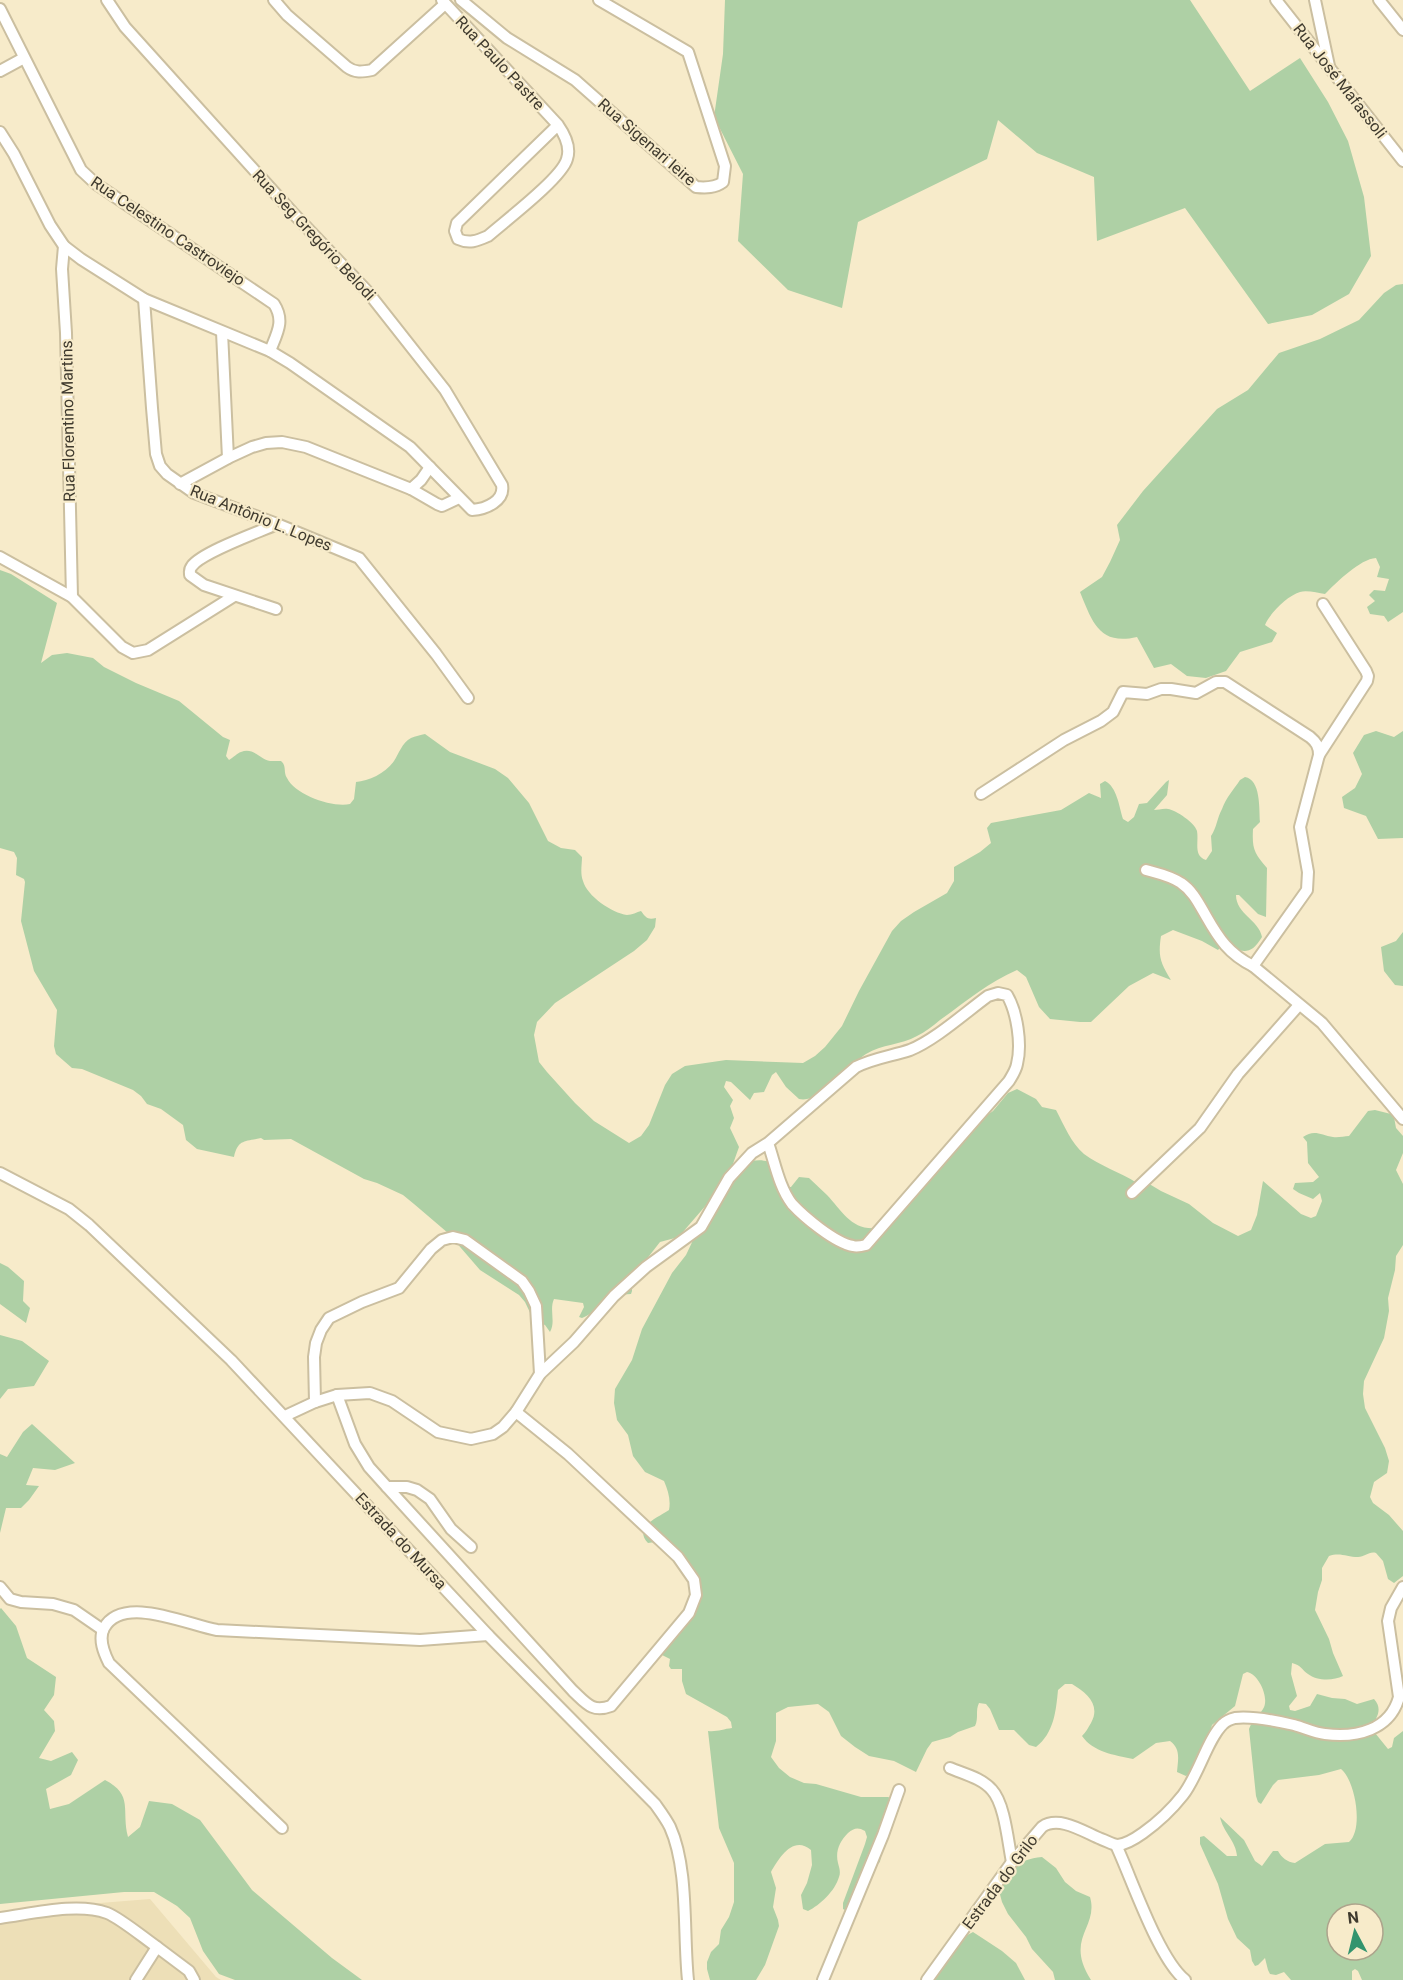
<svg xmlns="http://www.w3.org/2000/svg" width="1403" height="1980" viewBox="0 0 1403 1980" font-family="Roboto,sans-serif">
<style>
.built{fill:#eddfb7}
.green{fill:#aed0a5;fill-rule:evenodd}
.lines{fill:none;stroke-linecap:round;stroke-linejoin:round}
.minor-casing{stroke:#cbbfa0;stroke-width:14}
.minor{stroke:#fff;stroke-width:10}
.labels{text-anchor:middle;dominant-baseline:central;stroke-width:4.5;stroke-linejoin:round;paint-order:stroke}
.street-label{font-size:16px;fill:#3f3a2e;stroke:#f7ebca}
</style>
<rect width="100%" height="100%" fill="#f7ebca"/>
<polygon class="built" points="150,1899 216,1977 221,1980 0,1980 0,1911"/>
<g class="green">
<polygon points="725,0 1190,0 1250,91 1300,58 1328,102 1348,141 1364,197 1371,256 1349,294 1312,315 1268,324 1185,208 1097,241 1094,177 1037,153 998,120 987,159 858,222 842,308 788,290 738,241 743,174 714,117 723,54"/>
<path d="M 1403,284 L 1403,612 L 1388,622 L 1384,616 L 1370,614 L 1367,607 L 1375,601 L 1369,595 L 1374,590 L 1385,591 L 1389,579 L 1377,577 L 1380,567 L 1376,558 C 1360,559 1337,582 1325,594 C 1318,593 1307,590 1300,592 C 1287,596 1270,613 1265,625 L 1277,633 L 1272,642 L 1240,652 L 1226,671 L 1206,678 L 1187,676 L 1171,664 L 1154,668 L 1137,637 C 1099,646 1092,621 1080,592 L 1102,577 L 1110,562 L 1120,540 L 1117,525 L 1143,491 L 1217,409 L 1248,390 L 1279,353 L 1320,339 L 1359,320 L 1384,293 L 1396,285 Z"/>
<path d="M 0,570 L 11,574 L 57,603 L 41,663 L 52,655 L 67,653 L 93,658 L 104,667 L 136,683 L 179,701 L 223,737 L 230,740 L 226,756 L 229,760 C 233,758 237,753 241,752 C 253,747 260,759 270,761 C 274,761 278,761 281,761 C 287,766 283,772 287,778 C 295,795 333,808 350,804 L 354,799 L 356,782 C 369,781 386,773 394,761 C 399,753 402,743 411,738 C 415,736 421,735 425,734 L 450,752 L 495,769 L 508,778 L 529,803 L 548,841 L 561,848 L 575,850 L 582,857 C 582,864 580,874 583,881 C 587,896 612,913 627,915 C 632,915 637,912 641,911 C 646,918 648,920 656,918 L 655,927 L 647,940 L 634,951 L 555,1003 L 537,1022 L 534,1035 L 539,1062 L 547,1072 L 575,1103 L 594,1121 L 629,1143 L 641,1136 L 649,1125 L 665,1085 L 672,1074 L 685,1066 L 726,1060 L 803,1063 L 815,1056 L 825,1047 L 842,1026 L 859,991 L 892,931 L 901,921 L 914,912 L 947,893 L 954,881 L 954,867 L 980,852 L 991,843 L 987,828 L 991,823 L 1061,810 L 1089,793 L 1101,798 L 1100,784 L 1105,781 C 1117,787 1119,806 1123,819 L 1128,822 L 1134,817 L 1139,804 L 1147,803 L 1166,782 L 1169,780 L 1167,795 L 1154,810 C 1158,810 1164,808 1168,809 C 1176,810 1195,823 1197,831 C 1199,842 1193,856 1206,860 L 1212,851 L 1211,836 C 1217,827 1217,818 1222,809 C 1226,798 1234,789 1240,780 L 1245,777 C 1261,780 1259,808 1260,822 L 1253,829 C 1252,849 1254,853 1267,868 L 1266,917 L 1258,914 L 1239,895 L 1236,895 C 1236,914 1259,920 1262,937 C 1250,957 1242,952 1223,944 L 1218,950 L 1202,941 L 1173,930 L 1161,936 C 1158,956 1160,962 1171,980 L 1153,973 L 1129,986 L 1091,1022 L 1080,1022 L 1050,1019 L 1039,1007 L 1026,977 L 1017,970 C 989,982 964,1003 940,1020 C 933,1026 925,1032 917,1036 C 901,1045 882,1044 866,1054 C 848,1066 821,1104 799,1099 L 786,1087 L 776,1072 L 772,1075 L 764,1092 L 754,1093 L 750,1100 L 731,1082 L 726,1081 L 724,1087 L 733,1100 L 730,1106 L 734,1118 L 730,1128 L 739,1147 L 729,1175 C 745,1164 751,1157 771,1162 L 787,1187 L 791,1187 L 799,1177 L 809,1178 C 815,1184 821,1189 827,1195 C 842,1211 852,1231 877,1228 L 976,1123 L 993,1111 L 1008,1093 L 1017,1089 L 1036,1099 L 1042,1107 L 1056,1110 C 1064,1125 1071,1143 1084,1154 C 1100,1166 1120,1172 1137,1183 L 1146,1182 L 1161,1191 L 1189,1204 L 1213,1223 L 1238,1236 L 1251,1230 L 1257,1215 L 1263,1181 L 1301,1214 L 1311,1218 L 1316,1216 L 1322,1201 L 1320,1193 L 1313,1199 L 1299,1193 L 1293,1189 L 1295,1183 L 1313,1182 L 1319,1177 L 1308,1163 L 1307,1142 L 1303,1137 C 1314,1129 1321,1135 1333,1137 C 1338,1138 1344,1136 1349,1136 L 1368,1111 L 1375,1110 L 1391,1114 L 1394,1117 L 1396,1128 L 1403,1136 L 1403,1153 L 1396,1170 L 1403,1184 L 1403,1245 L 1396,1256 L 1395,1270 L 1388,1298 L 1389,1311 L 1384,1338 L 1364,1381 L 1363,1394 L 1365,1408 L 1385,1448 L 1389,1461 L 1387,1473 L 1374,1482 L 1370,1497 L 1373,1503 L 1389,1515 L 1403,1531 L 1403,1576 L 1394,1583 L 1388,1579 L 1383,1561 L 1376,1553 C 1369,1551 1365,1557 1358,1557 C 1347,1557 1340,1552 1329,1556 L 1322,1568 L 1322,1580 L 1318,1592 L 1315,1610 L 1329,1639 L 1333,1653 L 1343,1676 C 1333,1681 1317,1681 1308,1674 C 1302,1670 1301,1665 1292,1663 L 1291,1674 L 1297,1696 L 1289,1706 L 1290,1710 L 1295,1711 L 1310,1706 L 1317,1694 L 1332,1698 L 1345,1699 L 1357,1704 L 1374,1699 C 1383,1709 1377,1717 1371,1728 L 1388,1749 L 1392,1747 L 1394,1738 L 1403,1731 L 1403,1980 L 1362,1980 L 1358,1971 L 1355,1969 L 1352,1971 L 1352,1980 L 1291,1980 L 1284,1972 L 1276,1975 L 1270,1974 L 1268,1970 L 1265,1958 L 1258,1965 L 1255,1966 L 1252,1961 L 1250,1950 L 1237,1938 L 1228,1919 L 1218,1884 L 1200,1844 L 1200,1837 L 1204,1836 L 1227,1856 L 1237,1856 C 1236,1841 1223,1832 1220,1817 L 1244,1840 L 1255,1861 L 1262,1866 L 1273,1851 L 1278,1851 C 1282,1858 1287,1862 1295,1863 L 1325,1844 L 1349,1842 C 1364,1829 1355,1780 1341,1769 L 1319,1775 L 1278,1780 L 1273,1785 L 1261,1804 L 1258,1802 L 1256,1796 L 1249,1729 C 1253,1719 1258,1717 1263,1709 C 1270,1699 1259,1674 1247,1672 L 1243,1674 L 1235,1706 L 1212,1725 L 1203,1757 L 1193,1771 L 1186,1776 L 1177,1772 C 1178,1759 1181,1749 1170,1741 L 1156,1743 L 1133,1759 C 1114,1755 1093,1752 1082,1736 C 1086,1732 1088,1728 1091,1723 C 1101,1705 1087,1693 1072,1684 L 1065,1684 L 1058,1690 C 1056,1711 1054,1733 1036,1747 L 1029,1745 L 1014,1730 L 999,1730 L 990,1709 L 986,1704 L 979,1703 C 975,1711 979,1717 975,1726 L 958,1732 L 950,1737 L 932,1742 L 927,1749 L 916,1772 L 894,1761 L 869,1756 L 855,1747 L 841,1736 L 829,1712 L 818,1704 L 788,1707 L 776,1713 L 776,1741 L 771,1757 L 779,1768 L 790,1777 L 804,1783 L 816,1784 L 861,1797 L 888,1797 L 898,1801 L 899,1810 L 882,1845 L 880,1862 L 877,1864 L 871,1861 L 854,1901 L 845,1910 L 843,1909 L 843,1903 L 865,1844 L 867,1837 L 865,1831 C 858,1827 854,1828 848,1833 C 840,1841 835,1851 838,1863 C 839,1867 841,1872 839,1877 C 835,1891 820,1905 808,1911 L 803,1909 L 801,1895 L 807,1883 L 812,1865 L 811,1850 C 793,1835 779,1858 771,1872 L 776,1888 L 773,1907 L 778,1920 L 779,1926 L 765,1965 L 756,1980 L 710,1980 L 707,1969 L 707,1962 L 711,1952 L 719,1944 L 721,1930 L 729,1917 L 734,1902 L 734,1863 L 719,1828 L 708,1731 C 717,1732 723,1729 732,1728 L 731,1722 L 727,1717 L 686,1694 L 682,1681 L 682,1669 L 671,1669 L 669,1666 L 670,1659 L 662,1655 L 666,1636 L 693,1597 L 695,1580 L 655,1542 L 648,1543 C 633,1527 657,1518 669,1510 C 671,1500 668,1490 664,1481 L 645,1472 L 633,1456 L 628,1435 L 617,1420 L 614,1403 L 615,1389 L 632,1360 L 642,1329 L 672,1273 L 686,1255 L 714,1196 L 682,1233 L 675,1238 L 660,1242 L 635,1274 L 632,1282 L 632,1291 L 631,1294 C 608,1294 601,1310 582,1318 L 579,1317 L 584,1307 L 583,1303 L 554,1299 C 549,1310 556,1322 550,1332 L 545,1325 L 534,1321 L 525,1302 L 519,1295 L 480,1270 L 448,1233 L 414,1204 L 403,1195 L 377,1183 L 364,1179 L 291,1139 L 264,1140 L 261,1138 C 245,1142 238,1139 234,1157 L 197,1149 L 186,1140 L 183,1125 L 161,1109 L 147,1104 L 141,1096 L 133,1090 L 82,1069 L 72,1068 L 56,1054 L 54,1046 L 57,1010 L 34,971 L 21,921 L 25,882 L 24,879 L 16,875 L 17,858 L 14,852 L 0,848 ZM 1337,1914 L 1373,1914 L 1373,1950 L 1337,1950 Z"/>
<polygon points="1376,731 1394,737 1403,731 1403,838 1378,839 1366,816 1344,808 1342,797 1355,788 1362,774 1353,753 1364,735"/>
<polygon points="1403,932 1403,986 1395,985 1384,971 1381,947 1396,941"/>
<polygon points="0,1263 8,1267 24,1281 23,1301 30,1308 26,1323 0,1304"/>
<polygon points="0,1335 22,1341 49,1361 34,1386 8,1389 0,1399"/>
<polygon points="32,1424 75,1463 55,1470 33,1468 26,1485 39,1486 29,1500 21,1508 6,1508 0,1533 0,1454 7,1457 23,1432"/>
<path d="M 1,1608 L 16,1626 L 27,1658 L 56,1677 L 54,1695 L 44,1710 L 54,1721 L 55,1731 L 39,1758 L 51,1761 L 72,1752 L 78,1760 L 71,1775 L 46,1789 L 50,1809 L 69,1804 L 105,1780 C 134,1795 121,1810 128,1837 L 140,1827 L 149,1801 L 172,1804 L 200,1820 L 252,1890 L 332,1958 L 362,1980 L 235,1980 L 219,1974 L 203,1951 L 190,1918 L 177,1906 L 154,1892 L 124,1892 L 0,1904 L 0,1609 Z"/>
<path d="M 1042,1857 L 1056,1868 L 1065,1882 L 1076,1891 L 1090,1897 C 1099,1928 1064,1938 1091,1980 L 1055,1980 L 1053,1972 L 1032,1949 L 1026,1937 L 1008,1914 L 1002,1902 L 998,1887 C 1013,1868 1016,1860 1042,1857 Z"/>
<polygon points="973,1932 1002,1951 1016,1963 1025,1980 925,1980 962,1938"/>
</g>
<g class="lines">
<g class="minor-casing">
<g id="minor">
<path d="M 274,0 L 287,15 L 347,67 C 355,73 362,72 372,70 L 445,4"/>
<path d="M 442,0 L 558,125 C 565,135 571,147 567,159 C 562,178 505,221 488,236 C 477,241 469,244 458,239 L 455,231 L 457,223 L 558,125"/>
<path d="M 461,0 L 507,38 L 575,80 L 696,187 C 706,188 715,188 723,182 L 725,166 L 688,52 L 599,0"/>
<polyline points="1276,0 1403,161"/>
<polyline points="1315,0 1329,66"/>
<polyline points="1379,0 1403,30"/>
<path d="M 0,9 L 81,170 L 96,184 L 274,304 C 285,321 277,333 270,351"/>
<polyline points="0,71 24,58"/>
<path d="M 0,132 L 14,154 L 50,225 L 64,246 L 81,259 L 144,299 L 270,351 L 290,363 L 410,447 L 472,510 C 486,509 505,501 502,485 L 445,390 L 367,291 L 292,212 L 125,27 L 107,0"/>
<polyline points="64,246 62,269 66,333 72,597"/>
<polyline points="144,299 152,408 156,454 160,466 167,474 194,493 277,524 359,558 436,654 468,698"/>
<polyline points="222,332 228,458"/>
<polyline points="180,484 228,458 252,447 266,443 282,442 306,447 411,489 421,480 430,467"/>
<polyline points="411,489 437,504 442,506 459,498"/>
<polyline points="0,557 72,597 122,647 133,653 148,650 234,596"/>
<path d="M 276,609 L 204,585 L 190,575 C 190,570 189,570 192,566 C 202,552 259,532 277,524"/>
<polyline points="1319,755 1367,681 1368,676 1366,671 1323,604"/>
<path d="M 981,794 L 1064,740 L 1101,721 L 1113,712 L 1123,692 L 1147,694 L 1161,689 L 1171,689 L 1196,693 L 1216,682 L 1225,682 L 1310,737 C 1316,742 1319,746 1319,755 L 1300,827 L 1308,872 L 1307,890 L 1253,966 L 1322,1023 L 1403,1119"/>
<path d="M 1146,870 C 1157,873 1171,876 1181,883 C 1193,891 1199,904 1206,916 C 1219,939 1229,954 1253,966"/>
<path d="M 0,1173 L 69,1209 L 89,1225 L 231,1360 L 488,1635 L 655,1804 C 660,1811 666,1819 670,1827 C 689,1869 683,1934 688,1980"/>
<polyline points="1132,1193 1200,1128 1238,1074 1299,1005"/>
<polyline points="337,1395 355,1444 369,1467 387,1487 407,1487 417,1490 430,1499 451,1529 471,1547"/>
<polyline points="315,1402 314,1357 316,1343 321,1330 329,1318 362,1302 399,1288 431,1249 442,1240 453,1237 465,1240 522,1281 529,1291 536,1306 540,1374"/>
<path d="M 285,1416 L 315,1402 L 337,1395 L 370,1393 L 392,1401 L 438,1432 L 471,1439 L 493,1434 L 503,1427 L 516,1412 L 540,1374 L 574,1342 L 614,1296 L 646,1267 L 701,1227 L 729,1178 L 752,1153 L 768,1143 L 856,1067 C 874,1058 892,1056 910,1050 C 935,1040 966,1012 988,996 L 998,993 L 1007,995 C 1017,1012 1022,1044 1017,1064 C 1016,1070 1012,1076 1009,1081 L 866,1245 C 862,1246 857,1247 853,1246 C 835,1243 804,1217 792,1204 C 779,1187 775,1163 768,1143"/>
<path d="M 387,1487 L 573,1691 C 586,1703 592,1713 611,1706 L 689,1613 L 696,1595 L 694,1580 L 678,1557 L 568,1454 L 516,1412"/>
<polyline points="0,1587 10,1599 21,1602 53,1604 74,1610 103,1630"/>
<path d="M 950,1768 C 964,1774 982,1778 992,1790 C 1005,1804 1008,1843 1012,1862"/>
<path d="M 282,1828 L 109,1663 C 104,1653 98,1639 104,1628 C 123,1594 188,1625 217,1630 L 420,1640 L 488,1635"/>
<path d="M 1116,1845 C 1132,1879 1158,1958 1185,1980"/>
<path d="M 0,1918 C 31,1914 77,1902 107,1913 C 120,1918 144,1938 157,1947"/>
<polyline points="136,1980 157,1947 189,1971 194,1980"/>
<polyline points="823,1980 883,1835 899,1790"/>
<path d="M 927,1980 L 1012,1862 L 1042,1827 C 1059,1815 1084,1832 1101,1839 C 1107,1841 1113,1845 1118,1845 C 1127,1844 1136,1838 1143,1833 C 1157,1823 1172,1809 1183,1795 C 1198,1776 1208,1738 1223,1724 C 1227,1720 1231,1719 1235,1718 C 1254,1716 1277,1721 1294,1725 C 1305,1728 1315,1733 1325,1734 C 1357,1738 1390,1730 1399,1697 L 1388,1621 L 1391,1608 L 1403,1587"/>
</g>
</g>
<use href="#minor" class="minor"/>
</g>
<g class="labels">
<g class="street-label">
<text transform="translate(500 63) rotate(47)">Rua Paulo Pastre</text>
<text transform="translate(1340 81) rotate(52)">Rua José Mafassoli</text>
<text transform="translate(647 142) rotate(41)">Rua Sigenari Ieire</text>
<text transform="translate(168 231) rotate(34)">Rua Celestino Castroviejo</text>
<text transform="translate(314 235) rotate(47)">Rua Seg Gregório Belodi</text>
<text transform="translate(68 421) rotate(-91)">Rua Florentino Martins</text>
<text transform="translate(261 518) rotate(22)">Rua Antônio L. Lopes</text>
<text transform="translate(401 1541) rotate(47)">Estrada do Mursa</text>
<text transform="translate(1000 1882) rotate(-53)">Estrada do Grilo</text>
</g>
</g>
<g transform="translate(1355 1932) rotate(353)"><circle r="28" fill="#f7ebca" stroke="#ada48c" stroke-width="1.5"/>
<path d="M0-4.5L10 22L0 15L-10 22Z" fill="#32946e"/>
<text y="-9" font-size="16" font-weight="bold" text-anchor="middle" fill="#3f3a2e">N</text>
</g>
</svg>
